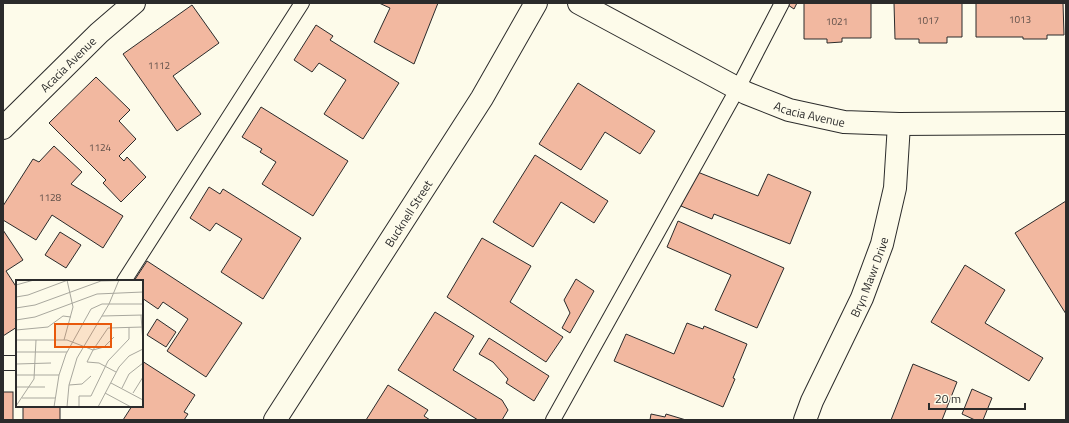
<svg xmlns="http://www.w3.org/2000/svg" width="1069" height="423" viewBox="0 0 1069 423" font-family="'Titillium Web',sans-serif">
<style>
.building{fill:#f2b8a0;stroke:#2b2b2b}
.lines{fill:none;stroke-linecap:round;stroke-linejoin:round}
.lane-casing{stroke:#2b2b2b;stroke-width:16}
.street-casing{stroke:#2b2b2b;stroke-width:24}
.lane{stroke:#fdfbea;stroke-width:14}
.street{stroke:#fdfbea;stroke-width:22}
.labels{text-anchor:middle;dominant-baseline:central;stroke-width:3;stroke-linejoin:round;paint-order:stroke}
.number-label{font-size:10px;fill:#5d4e48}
.street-label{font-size:12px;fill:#2b2b2b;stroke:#fdfbea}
.inset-road{fill:none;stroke:#a9a89e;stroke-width:1}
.view{fill:#e8590c;fill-opacity:0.15;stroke:#e8590c;stroke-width:2}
.inset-edge{fill:none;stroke:#2b2b2b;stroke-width:2}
</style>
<rect width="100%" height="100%" fill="#fdfbea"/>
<g class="building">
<polygon points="379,3 438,3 414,64 374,42 390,8"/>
<polygon points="785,3 797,3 794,9"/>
<polygon points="804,3 871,3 871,38 842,38 842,42 827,43 827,39 804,39"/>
<polygon points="894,3 962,3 962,37 947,37 947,43 919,43 919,39 895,39"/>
<polygon points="976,3 1063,3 1064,35 1047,35 1047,39 1023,39 1023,37 976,37"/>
<polygon points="192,5 219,43 173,76 201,114 177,131 123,54"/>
<polygon points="316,25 333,36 330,40 399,83 363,139 324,114 346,80 319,63 312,72 294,60"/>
<polygon points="96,77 130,110 119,121 136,139 119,156 124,161 127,157 146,177 121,202 103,183 106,180 49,123"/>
<polygon points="578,83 655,131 640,154 605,132 581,170 539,144"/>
<polygon points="261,107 348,161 313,216 262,184 276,162 260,152 262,149 242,137"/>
<polygon points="54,146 82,172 71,184 123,216 103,248 52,215 36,240 3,220 3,206 33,159 39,162"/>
<polygon points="535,155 608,201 594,223 561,202 533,247 493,222"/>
<polygon points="695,171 758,196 768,174 811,192 790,244 714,214 712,219 681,206"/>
<polygon points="209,187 220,194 223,189 301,238 263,299 221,272 242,239 216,223 210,231 190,218"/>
<polygon points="1066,201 1066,314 1015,233"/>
<polygon points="678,221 784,268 757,328 715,310 731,275 667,247"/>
<polygon points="3,230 23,260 6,271 17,288 17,327 3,336"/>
<polygon points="60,232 81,245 66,268 45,255"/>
<polygon points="482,238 531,266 510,302 563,337 546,362 447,297"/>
<polygon points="147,261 242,323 206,377 167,351 188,319 163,302 158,309 142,298 142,281 134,281"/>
<polygon points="965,265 1005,290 985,323 1043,358 1029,381 931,322"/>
<polygon points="576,279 594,291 570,333 562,328 570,313 564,300"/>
<polygon points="435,312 474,336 453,370 502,400 508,410 502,420 478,420 398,370"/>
<polygon points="157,319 176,332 166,347 147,335"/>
<polygon points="687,323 703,329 704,326 747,344 733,378 735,379 723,407 614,361 626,334 674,354"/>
<polygon points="489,338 549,376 534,401 506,383 508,379 493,362 479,354"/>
<polygon points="142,361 195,395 184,412 188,414 184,420 123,420 132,406 142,406"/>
<polygon points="913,364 957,382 942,420 891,420"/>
<polygon points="388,385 428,410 424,416 430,420 366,420"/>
<polygon points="972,389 992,398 983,420 975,420 962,414"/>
<rect x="3" y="392" width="10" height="28"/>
<rect x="23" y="406" width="37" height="14"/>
<polygon points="651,414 665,417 666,414 686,420 650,420"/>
</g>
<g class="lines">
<g class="lane-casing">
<g id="lane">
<polyline points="124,281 302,3"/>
<polyline points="3,363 17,363"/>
<polyline points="553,420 738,88 782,3"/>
</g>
</g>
<g class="street-casing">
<g id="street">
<path id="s1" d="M 579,3 L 746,93 L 789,110 L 844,122 L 899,124 L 1066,123"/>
<path id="s2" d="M 3,128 L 99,33 L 134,3"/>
<path id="s3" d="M 275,420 L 482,98 L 536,3"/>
<path id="s4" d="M 805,420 L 812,401 L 862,298 L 882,244 L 895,188 L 899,124"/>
</g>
</g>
<use href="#lane" class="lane"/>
<use href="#street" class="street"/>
</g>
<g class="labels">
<g class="number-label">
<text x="1020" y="19">1013</text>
<text x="928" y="20">1017</text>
<text x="837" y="21">1021</text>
<text x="159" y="65">1112</text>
<text x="100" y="147">1124</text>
<text x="50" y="197">1128</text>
</g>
<g class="street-label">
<text stroke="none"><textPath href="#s2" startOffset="91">Acacia Avenue</textPath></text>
<text stroke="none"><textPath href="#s1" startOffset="257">Acacia Avenue</textPath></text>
<text stroke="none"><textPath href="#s3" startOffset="246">Bucknell Street</textPath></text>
<text stroke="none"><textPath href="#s4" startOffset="157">Bryn Mawr Drive</textPath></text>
</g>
</g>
<g transform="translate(16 280)">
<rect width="127" height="127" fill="#fdfbea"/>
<path class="inset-road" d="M 0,5 L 18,0M 0,17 L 12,15 L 52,0M 0,28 L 19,25 L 85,1 L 127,0M 125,35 L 127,63M 86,36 L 127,35M 0,40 L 19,37 L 81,14 L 127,12M 0,50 L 32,47 L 47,36 L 55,37M 0,60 L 51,60 L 77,70 L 88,67 L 98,57M 48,60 L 57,27 L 51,0M 0,72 L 51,72M 0,84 L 35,83M 100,92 L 83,83 L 71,82 L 77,70 L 92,48 L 127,47M 0,95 L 43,95M 95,103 L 127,120M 53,105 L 66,104 L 75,96M 0,107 L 29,107M 106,108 L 113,94 L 127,83M 89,113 L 115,127M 117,113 L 127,97M 6,118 L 39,118M 0,126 L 18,99 L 20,60M 38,127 L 43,95 L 50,74 L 75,29 L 86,24 L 127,24M 51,127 L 53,105 L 61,78 L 93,24 L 103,0M 63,127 L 63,116 L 75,116 L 92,81 L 113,59 L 113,47M 82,127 L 103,87 L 113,76 L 127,69"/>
<path class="view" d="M 39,44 L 95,44 L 95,67 L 39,67 Z"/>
<rect width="127" height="127" class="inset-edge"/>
</g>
<rect width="1069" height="423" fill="none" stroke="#2b2b2b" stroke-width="8"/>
<path d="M929 403v6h96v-6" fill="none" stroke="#2b2b2b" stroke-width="2"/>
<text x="935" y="403" font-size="12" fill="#2b2b2b" stroke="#fdfbea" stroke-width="3" paint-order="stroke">20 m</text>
</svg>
